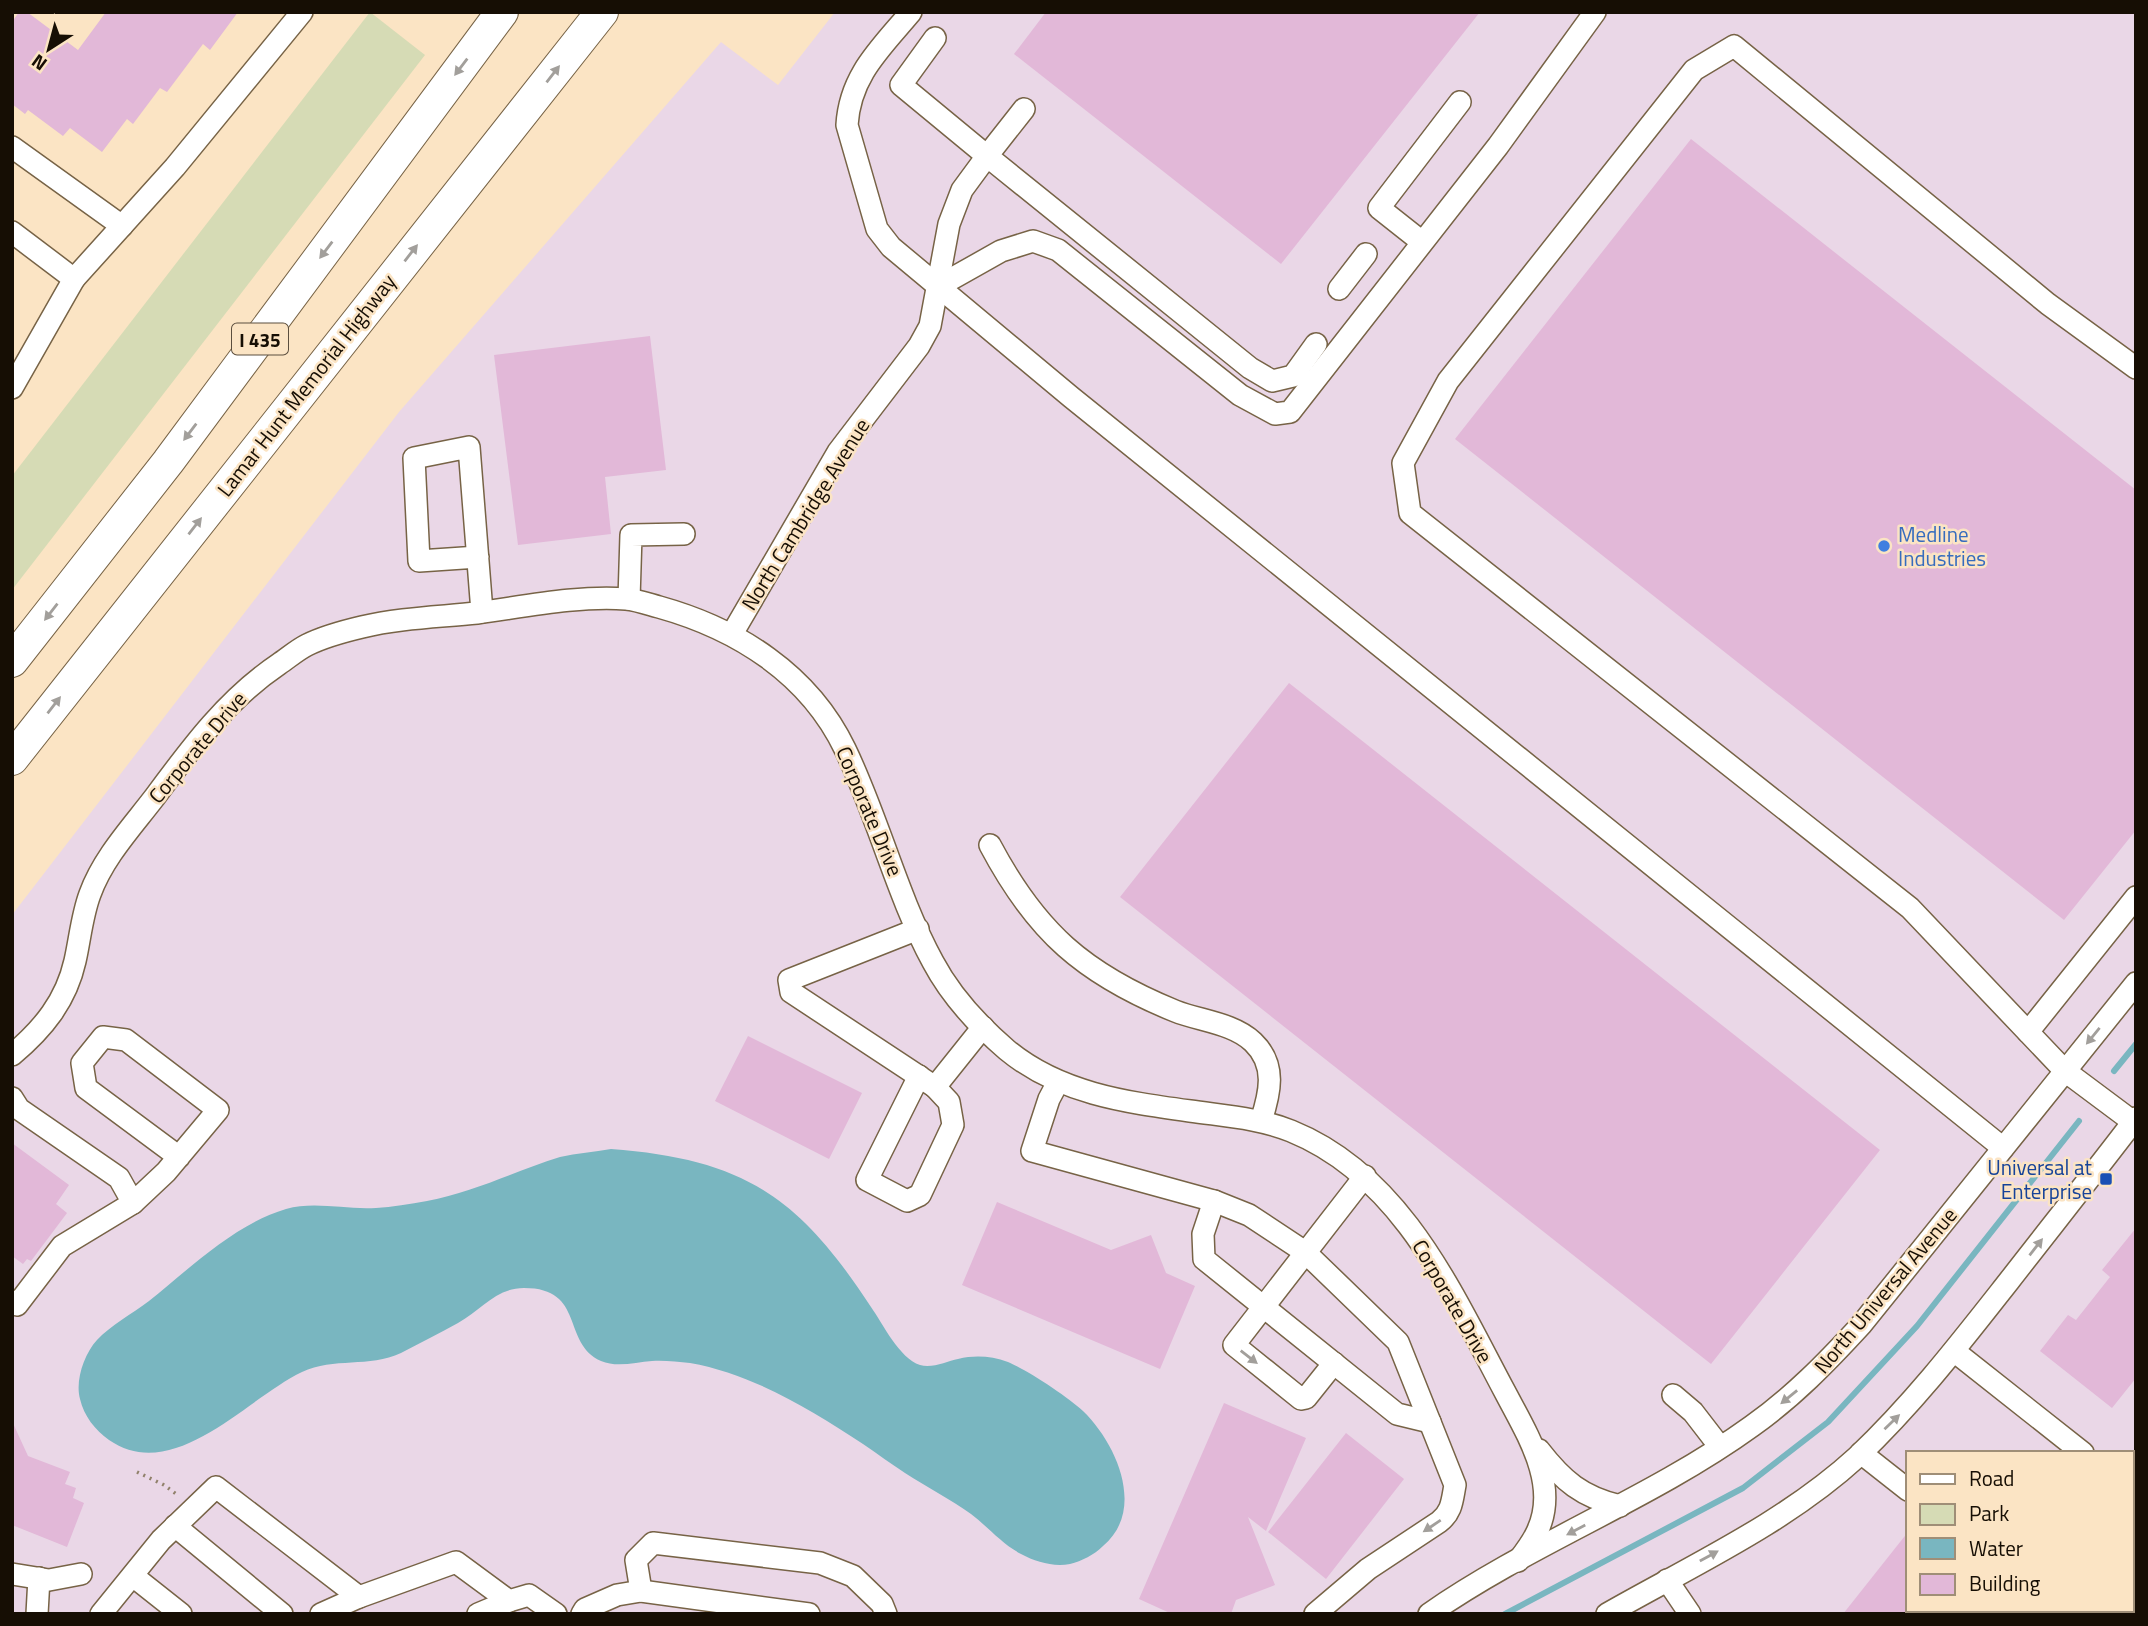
<svg xmlns="http://www.w3.org/2000/svg" width="2148" height="1626" viewBox="0 0 2148 1626" font-family="'Titillium Web',sans-serif">
<style>
.industrial{fill:#ead7e7;fill-rule:evenodd}
.green{fill:#d6dbb5}
.water{fill:#79b6c0}
.lines{fill:none;stroke-linecap:round;stroke-linejoin:round}
.stream{stroke:#79b6c0;stroke-width:6}
.building{fill:#e2b8d8}
.minor-casing{stroke:#776346;stroke-width:24}
.highway-casing{stroke:#776346;stroke-width:34}
.path{stroke:#91816b;stroke-width:3.5;stroke-dasharray:2 5;stroke-linecap:butt}
.minor{stroke:#fff;stroke-width:21}
.highway{stroke:#fff;stroke-width:32}
.oneway{fill:#a29f9b}
.shop-dot{fill:#3f7fe0;stroke:#fbe4c4;stroke-width:2.5}
.transit-dot{fill:#1a4fb4;stroke:#fbe4c4;stroke-width:2.5}
.labels{text-anchor:middle;dominant-baseline:central;stroke-width:5;stroke-linejoin:round;paint-order:stroke}
.shield{fill:#fbe4c4;stroke:#5b4e3e;stroke-width:2}
.shield-label{font-size:19px;font-weight:bold;fill:#160e04}
.street-label{font-size:21px;fill:#160e04;stroke:#fbe4c4}
.shop-label{font-size:21px;fill:#366cbe;stroke:#fbe4c4;text-anchor:start}
.transit-label{font-size:21px;fill:#164399;stroke:#fbe4c4;text-anchor:end}
</style>
<rect width="100%" height="100%" fill="#fbe4c4"/>
<path class="industrial" d="M 835,12 L 2136,12 L 2136,1614 L 12,1614 L 12,915 L 399,412 L 721,42 L 778,85 ZM 1908,1453 L 2132,1453 L 2132,1610 L 1908,1610 Z"/>
<polygon class="green" points="370,12 425,55 12,590 12,476"/>
<path class="water" d="M 611,1149 C 744,1159 799,1197 871,1307 C 883,1324 899,1358 920,1365 C 932,1369 947,1361 958,1359 C 975,1355 991,1356 1008,1362 C 1027,1370 1068,1397 1083,1411 C 1117,1444 1146,1510 1103,1546 C 1094,1555 1082,1561 1070,1564 C 1053,1567 1036,1562 1021,1554 C 1002,1544 988,1527 971,1514 C 950,1499 927,1487 905,1473 C 891,1464 878,1454 863,1444 C 811,1410 753,1374 690,1363 C 678,1362 664,1360 652,1361 C 636,1362 617,1368 601,1361 C 561,1343 586,1288 524,1288 C 496,1288 481,1310 458,1323 C 440,1333 420,1343 401,1353 C 369,1368 334,1357 302,1372 C 247,1398 174,1485 109,1440 C 95,1430 84,1416 80,1399 C 75,1381 84,1354 97,1340 C 111,1325 132,1314 149,1301 C 189,1269 235,1224 286,1209 C 315,1201 346,1210 376,1208 C 392,1207 410,1204 427,1201 C 474,1192 515,1171 560,1157 C 577,1153 594,1152 611,1149 Z"/>
<g class="lines">
<g class="stream">
<polyline points="2114,1071 2136,1044"/>
<polyline points="1505,1614 1743,1488 1828,1422 1917,1326 2079,1121"/>
</g>
</g>
<g class="building">
<polygon points="19,12 27,12 78,50 106,12 238,12 210,50 203,44 167,92 160,88 133,124 127,119 102,152 70,128 63,136 28,110 25,114 12,104 12,22"/>
<polygon points="1046,12 1480,12 1281,264 1014,54"/>
<polygon points="1691,139 2136,490 2136,830 2064,920 1455,439"/>
<polygon points="650,336 666,470 605,477 611,534 518,545 494,355"/>
<polygon points="1289,683 1880,1150 1711,1364 1120,897"/>
<polygon points="748,1036 862,1093 829,1159 715,1101"/>
<polygon points="12,1143 69,1185 56,1204 67,1213 31,1261 27,1259 23,1264 12,1256"/>
<polygon points="997,1202 1111,1250 1151,1235 1166,1273 1195,1286 1160,1369 962,1285"/>
<polygon points="2136,1228 2136,1378 2112,1408 2040,1351 2068,1315 2076,1320 2110,1277 2102,1270"/>
<polygon points="1224,1403 1306,1438 1266,1531 1248,1517 1275,1585 1236,1600 1231,1614 1172,1614 1139,1599"/>
<polygon points="12,1421 28,1456 70,1472 65,1484 76,1488 73,1498 84,1503 67,1547 12,1525"/>
<polygon points="1346,1433 1404,1479 1326,1579 1268,1532"/>
<polygon points="1908,1532 1908,1614 1843,1614"/>
</g>
<g class="lines">
<g class="minor-casing">
<g id="minor">
<path d="M 911,12 C 881,48 850,75 847,125 L 877,229 L 891,247 L 1071,397 L 2003,1148"/>
<polyline points="1024,109 987,156 1250,368 1272,381 1293,376 1316,344"/>
<polyline points="12,147 122,226"/>
<polyline points="12,232 74,279 12,388"/>
<polyline points="1422,242 1379,208 1460,102"/>
<polyline points="74,279 175,167 302,12"/>
<polyline points="937,287 1001,251 1033,241 1058,250 1240,395 1275,414 1290,412 1498,146 1595,12"/>
<polyline points="1339,289 1366,254"/>
<polyline points="2136,368 2048,304 1734,46 1694,70 1448,381 1403,463 1410,513 1910,908 2065,1071 2136,1124"/>
<polyline points="478,557 419,561 414,458 469,447 482,612"/>
<polyline points="629,599 631,535 684,534"/>
<polyline points="732,634 838,452 919,346 930,326 949,224 962,190 987,156 901,85 935,38"/>
<path d="M 990,845 C 1036,932 1084,974 1175,1011 C 1200,1021 1233,1023 1253,1042 C 1277,1065 1270,1093 1261,1121"/>
<polyline points="918,929 789,980 791,992 935,1087 983,1027"/>
<polyline points="2028,1032 2136,897"/>
<path d="M 12,1055 C 43,1029 66,1001 75,961 C 80,939 82,915 90,894 C 103,858 131,828 154,798 C 191,748 227,699 279,664 C 288,658 297,650 307,645 C 323,637 345,631 362,627 C 399,618 439,617 477,613 C 522,607 580,595 626,599 C 637,600 648,604 659,607 C 738,629 809,674 845,749 C 878,817 897,896 933,962 C 951,996 978,1025 1007,1050 C 1059,1093 1124,1102 1190,1111 C 1224,1116 1259,1118 1291,1131 C 1402,1176 1452,1293 1505,1392 C 1527,1434 1560,1485 1537,1532 C 1532,1543 1525,1552 1518,1561"/>
<polyline points="919,1076 867,1180 907,1201 920,1195 953,1125 949,1102 935,1087"/>
<path d="M 1058,1082 L 1049,1099 L 1032,1151 L 1214,1201 L 1249,1215 L 1305,1252 L 1398,1342 L 1455,1485 C 1452,1501 1452,1512 1439,1522 L 1368,1569 L 1315,1614"/>
<polyline points="12,1098 19,1109 119,1178 133,1203 166,1172 218,1110 126,1040 103,1037 82,1063 86,1088 179,1157"/>
<polyline points="1214,1201 1203,1234 1204,1259 1397,1414 1430,1422"/>
<polyline points="12,1301 17,1305 62,1246 133,1203"/>
<polyline points="1954,1351 2083,1453"/>
<polyline points="1334,1363 1306,1398 1301,1399 1234,1345 1365,1176"/>
<polyline points="1673,1395 1693,1412 1720,1447"/>
<path d="M 1539,1450 C 1563,1481 1582,1497 1620,1506"/>
<polyline points="1861,1453 1908,1490"/>
<polyline points="2132,1468 2136,1464"/>
<polyline points="175,1526 282,1614"/>
<polyline points="12,1574 49,1580 81,1574"/>
<polyline points="133,1576 181,1614"/>
<polyline points="1667,1580 1690,1614"/>
<polyline points="641,1591 636,1560 653,1543 820,1563 853,1576 882,1604 886,1614"/>
<polyline points="2132,1600 2136,1602"/>
<polyline points="2063,1610 2068,1614"/>
<polyline points="37,1614 39,1578"/>
<polyline points="101,1614 161,1540 216,1487 359,1597 456,1562 509,1601 529,1595 556,1614"/>
<polyline points="321,1614 359,1597"/>
<polyline points="478,1614 509,1601"/>
<polyline points="582,1614 585,1609 617,1595 641,1591 809,1614"/>
<path d="M 1429,1614 C 1531,1543 1651,1499 1752,1426 C 1793,1397 1827,1362 1861,1325 L 2136,983"/>
<path d="M 1607,1614 C 1691,1566 1785,1523 1857,1457 C 1914,1403 1961,1342 2009,1281 C 2051,1227 2094,1173 2136,1118"/>
</g>
</g>
<g class="highway-casing">
<g id="highway">
<polyline points="12,661 168,462 502,12"/>
<polyline points="12,759 602,12"/>
</g>
</g>
<polyline class="path" points="137,1472 164,1485 179,1496"/>
<use href="#minor" class="minor"/>
<use href="#highway" class="highway"/>
</g>
<defs><path id="oneway-solid" d="M-6-.8H1V-3.2L6.5 0L1 3.2V.8H-6Z" transform="scale(1.75)"/></defs>
<g class="oneway">
<use href="#oneway-solid" transform="translate(461 67) rotate(127)"/>
<use href="#oneway-solid" transform="translate(553 74) rotate(-52)"/>
<use href="#oneway-solid" transform="translate(326 250) rotate(127)"/>
<use href="#oneway-solid" transform="translate(411 253) rotate(-52)"/>
<use href="#oneway-solid" transform="translate(190 432) rotate(127)"/>
<use href="#oneway-solid" transform="translate(195 526) rotate(-52)"/>
<use href="#oneway-solid" transform="translate(51 612) rotate(128)"/>
<use href="#oneway-solid" transform="translate(54 705) rotate(-52)"/>
<use href="#oneway-solid" transform="translate(2093 1036) rotate(129)"/>
<use href="#oneway-solid" transform="translate(2036 1247) rotate(-52)"/>
<use href="#oneway-solid" transform="translate(1249 1357) rotate(38)"/>
<use href="#oneway-solid" transform="translate(1789 1397) rotate(141)"/>
<use href="#oneway-solid" transform="translate(1892 1422) rotate(-44)"/>
<use href="#oneway-solid" transform="translate(1432 1526) rotate(146)"/>
<use href="#oneway-solid" transform="translate(1576 1530) rotate(152)"/>
<use href="#oneway-solid" transform="translate(1709 1556) rotate(-29)"/>
</g>
<circle class="shop-dot" cx="1884" cy="546" r="7"/>
<rect class="transit-dot" x="2099" y="1172" width="14" height="14" rx="3.5"/>
<g class="labels">
<rect class="shield" x="232" y="323.5" width="56" height="31" rx="5"/>
<g class="shield-label">
<text x="260" y="339">I 435</text>
</g>
<g class="street-label">
<text transform="translate(306 385) rotate(-52)">Lamar Hunt Memorial Highway</text>
<text transform="translate(805 514) rotate(-58)">North Cambridge Avenue</text>
<text transform="translate(197 747) rotate(-50)">Corporate Drive</text>
<text transform="translate(870 811) rotate(67)">Corporate Drive</text>
<text transform="translate(1885 1290) rotate(-50)">North Universal Avenue</text>
<text transform="translate(1453 1301) rotate(60)">Corporate Drive</text>
</g>
<g class="shop-label">
<text x="1898" y="534">Medline<tspan x="1898" dy="24">Industries</tspan></text>
</g>
<g class="transit-label">
<text x="2092" y="1167">Universal at<tspan x="2092" dy="24">Enterprise</tspan></text>
</g>
</g>
<rect width="2148" height="1626" fill="none" stroke="#160e04" stroke-width="28"/>
<rect x="1906" y="1451" width="228" height="161" fill="#fbe4c4" stroke="#9f8e77" stroke-width="2"/>
<rect x="1920" y="1474" width="35" height="10" fill="#ffffff" stroke="#9f8e77" stroke-width="2"/>
<text x="1969" y="1486" font-size="21" fill="#160e04">Road</text>
<rect x="1920" y="1504" width="35" height="21" fill="#d6dbb5" stroke="#9f8e77" stroke-width="2"/>
<text x="1969" y="1521" font-size="21" fill="#160e04">Park</text>
<rect x="1920" y="1538" width="35" height="21" fill="#79b6c0" stroke="#9f8e77" stroke-width="2"/>
<text x="1969" y="1556" font-size="21" fill="#160e04">Water</text>
<rect x="1920" y="1574" width="35" height="21" fill="#e2b8d8" stroke="#9f8e77" stroke-width="2"/>
<text x="1969" y="1591" font-size="21" fill="#160e04">Building</text>
<g transform="translate(49 49) rotate(216)" stroke="#fbe4c4" stroke-width="5" paint-order="stroke">
<path d="M0-5L12 26L0 18L-12 26Z" fill="#160e04"/>
<text y="-10" font-size="19" font-weight="bold" text-anchor="middle" fill="#160e04">N</text>
</g>
</svg>
